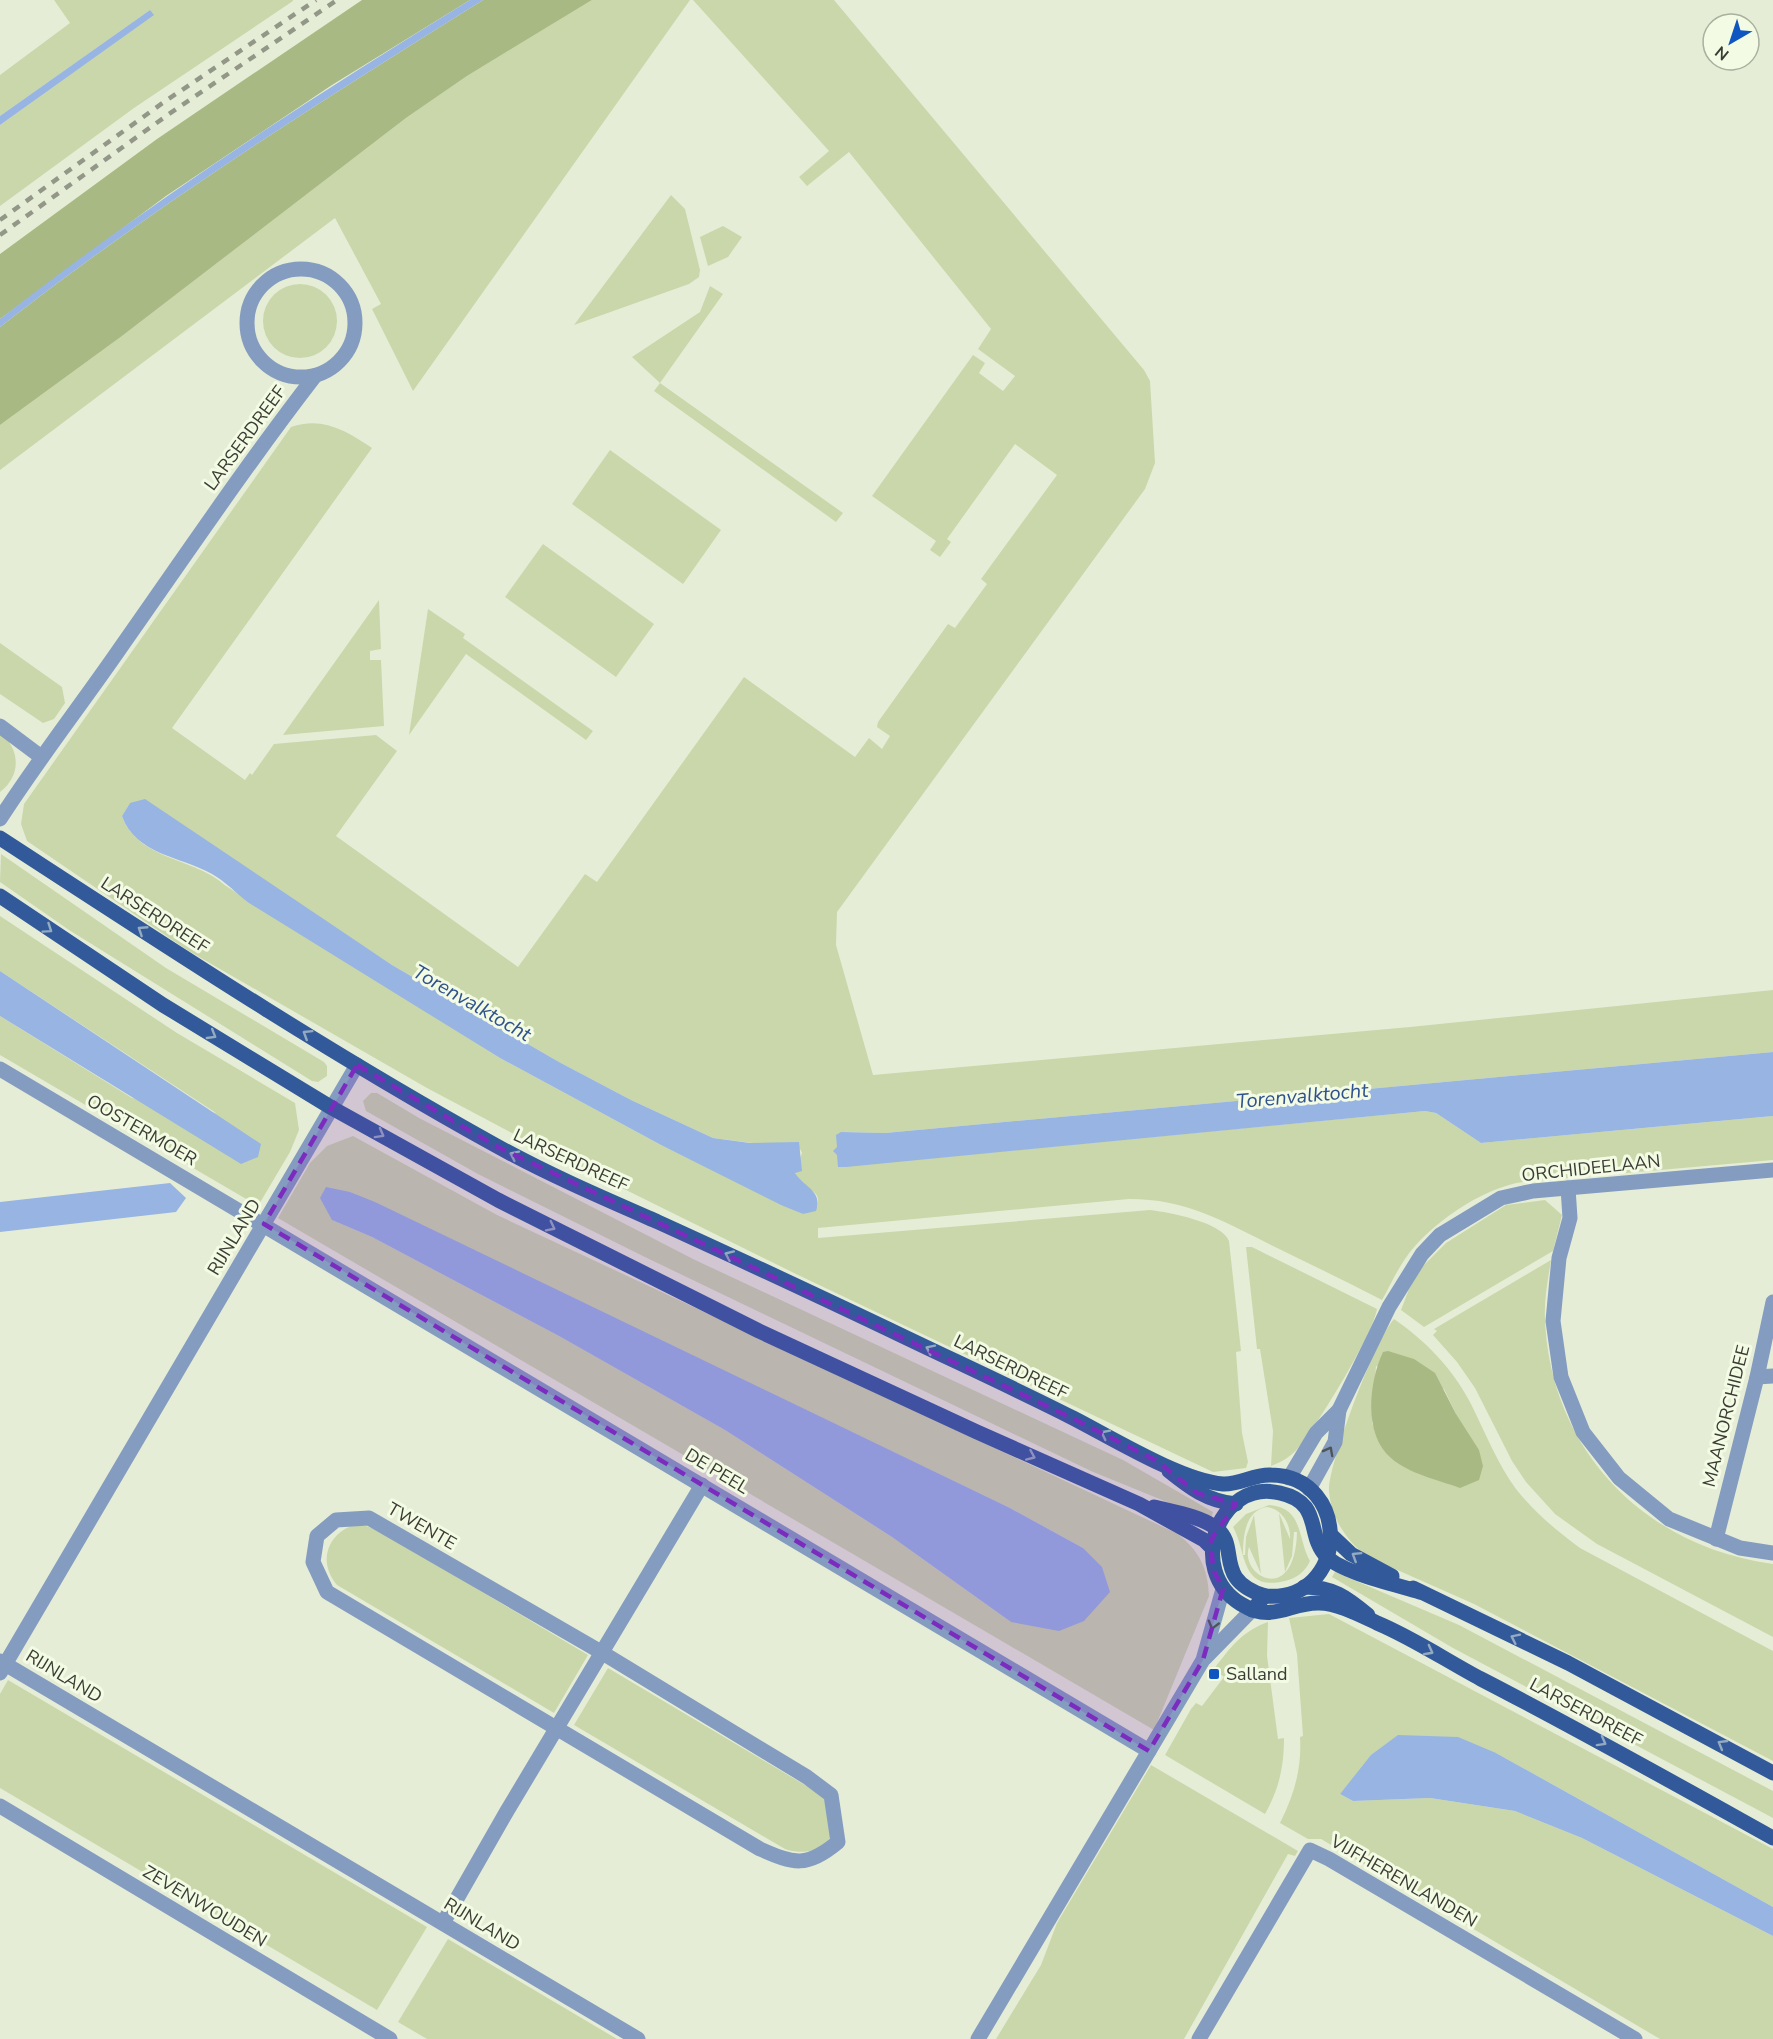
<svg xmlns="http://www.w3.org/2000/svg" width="1773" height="2039" viewBox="0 0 1773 2039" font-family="'Nunito Sans',sans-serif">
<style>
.green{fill:#cad7ab;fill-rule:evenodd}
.forest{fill:#a9b983}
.water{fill:#97b4e3}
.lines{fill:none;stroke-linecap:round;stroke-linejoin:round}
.minor{stroke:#859cc1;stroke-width:15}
.major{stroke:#325a9b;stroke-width:15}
.rail{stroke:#929787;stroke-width:4.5;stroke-dasharray:8 8;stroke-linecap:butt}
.oneway{stroke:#93aac0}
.oneway2{stroke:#4d5557}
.marked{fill:#7b2cbf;fill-opacity:0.2;stroke:#7b2cbf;stroke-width:4.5;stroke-dasharray:12 8;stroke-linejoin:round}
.poi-dot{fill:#0f56c0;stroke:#f4fbe4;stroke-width:2}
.labels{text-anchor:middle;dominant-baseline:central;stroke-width:6;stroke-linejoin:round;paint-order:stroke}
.street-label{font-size:18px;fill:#3a3d34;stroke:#f4fbe4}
.poi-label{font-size:18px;fill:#3a3d34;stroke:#f4fbe4;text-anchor:start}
.water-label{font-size:20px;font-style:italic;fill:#2f528d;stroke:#f4fbe4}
</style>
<rect width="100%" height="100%" fill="#e6edd7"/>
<g class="green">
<polygon points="54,0 293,0 293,1 134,108 0,206 0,125 153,15 150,10 0,116 0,75 70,23"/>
<polygon points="592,0 690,0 413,391 372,309 381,304 335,218 0,470 0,425 122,336 406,118 467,76"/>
<path d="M 693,0 L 834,0 L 1144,370 L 1150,381 L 1155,463 L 1145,489 L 837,912 L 836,945 L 873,1075 L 1410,1027 L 1773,990 L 1773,1052 L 885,1133 L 841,1132 L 838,1167 L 1425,1111 L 1436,1113 L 1481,1143 L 1773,1116 L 1773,1160 L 1523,1182 C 1483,1187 1427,1226 1405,1259 C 1396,1272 1390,1286 1382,1300 C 1345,1281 1308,1263 1271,1245 C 1221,1220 1186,1199 1129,1199 L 818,1228 L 818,1238 L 1150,1210 C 1168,1212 1222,1222 1229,1241 L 1241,1351 L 1236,1352 L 1242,1433 L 1248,1462 L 1246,1468 L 1213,1472 L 796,1274 L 529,1142 L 427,1088 L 187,950 L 27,841 L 21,824 L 24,804 L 291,427 C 322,416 347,431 372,448 L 172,728 L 245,780 L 250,773 L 252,775 L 274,744 L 376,735 L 397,751 L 336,836 L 518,967 L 585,874 L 597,882 L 744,677 L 855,757 L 869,738 L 882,749 L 890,736 L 877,727 L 878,722 L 948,624 L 955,628 L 987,584 L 981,579 L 1057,475 L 1015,444 L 947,539 L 951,542 L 940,557 L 930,550 L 936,541 L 872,496 L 973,355 L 985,363 L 979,373 L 1003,391 L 1015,376 L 978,349 L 991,329 L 849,152 L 807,186 L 799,177 L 829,151 ZM 130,803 L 304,907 L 392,965 L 559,1062 L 631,1100 L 713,1138 L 800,1149 L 802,1153 L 795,1173 C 798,1177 800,1182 804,1185 C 813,1193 821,1192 817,1208 L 803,1214 L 661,1145 L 500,1058 L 226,886 C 195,857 138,861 122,816 Z"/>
<polygon points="671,195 685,209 700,270 699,277 689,284 574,325"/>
<polygon points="723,226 742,237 728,257 708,266 700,237"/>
<circle cx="300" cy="321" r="37"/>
<polygon points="710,286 723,294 660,383 843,513 836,522 654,391 660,383 632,357 700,312"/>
<polygon points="610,450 721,530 683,584 572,504"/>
<polygon points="543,544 654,624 616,677 505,597"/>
<polygon points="379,600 381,649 370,651 370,660 381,660 384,726 283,735"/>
<polygon points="428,609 465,634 463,638 593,731 586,740 466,654 409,735"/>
<polygon points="0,643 62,687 65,703 54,719 43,723 0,694"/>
<path d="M 0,732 C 20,749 22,775 0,792 Z"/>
<polygon points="1,854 166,968 324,1062 327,1066 327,1076 318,1082 312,1081 69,930 0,882"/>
<polygon points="0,916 177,1033 295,1103 299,1130 290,1152 258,1206 0,1055 0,1016 132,1098 216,1113 0,971"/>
<polygon points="371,1093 377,1093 419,1118 695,1260 1123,1460 1213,1512 1211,1520 1091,1471 647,1258 478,1174 366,1111 363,1101"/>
<path d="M 353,1136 L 497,1215 L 1178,1534 C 1199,1551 1208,1568 1209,1596 L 1154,1730 L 278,1218 L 310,1163 L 327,1146 ZM 350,1192 L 1010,1508 L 1083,1548 L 1011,1622 L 892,1537 L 725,1430 L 559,1336 L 372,1237 L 332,1220 Z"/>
<polygon points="1545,1200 1562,1215 1553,1251 1424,1327 1401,1310 1409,1289 1422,1267 1446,1243 1506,1205"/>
<path d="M 1246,1247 L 1252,1247 L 1377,1309 C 1373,1334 1316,1428 1298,1448 C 1291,1457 1281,1462 1271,1466 L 1273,1431 L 1260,1349 L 1257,1349 Z"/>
<path d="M 1551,1260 C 1548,1279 1544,1299 1545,1319 C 1550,1450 1645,1547 1773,1564 L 1773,1637 L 1597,1544 L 1555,1514 L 1526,1482 L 1512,1461 L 1475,1388 L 1457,1362 L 1433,1335 L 1437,1331 L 1434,1329 Z"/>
<path d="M 1394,1319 C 1426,1341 1453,1369 1471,1404 C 1485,1432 1497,1463 1516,1489 C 1534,1512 1557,1531 1580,1548 L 1773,1651 L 1773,1761 L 1474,1604 L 1368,1557 C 1347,1542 1331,1518 1329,1491 C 1328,1465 1375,1339 1394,1319 ZM 1376,1366 L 1444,1389 L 1456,1414 L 1382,1445 L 1372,1423 Z"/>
<path d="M 1269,1505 C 1304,1508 1297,1538 1310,1561 C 1305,1572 1297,1578 1285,1581 C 1240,1592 1247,1552 1233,1527 L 1246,1514 ZM 1267,1507 C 1283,1509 1291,1526 1290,1539 L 1279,1513 L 1285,1572 L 1292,1556 L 1294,1532 L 1297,1532 C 1295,1607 1239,1576 1249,1547 L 1261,1574 L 1254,1515 L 1246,1537 L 1245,1555 L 1243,1555 C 1243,1537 1245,1510 1267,1507 Z"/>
<path d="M 351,1526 L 366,1526 L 380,1531 L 588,1655 L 554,1713 L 337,1585 C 319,1564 325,1537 351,1526 Z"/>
<polygon points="1335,1572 1459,1625 1773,1791 1773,1818 1453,1648 1332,1577"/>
<path d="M 1329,1614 L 1773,1849 L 1773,1907 L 1496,1753 L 1352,1780 L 1340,1794 L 1353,1801 L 1430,1798 L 1515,1811 L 1582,1838 L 1773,1936 L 1773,2039 L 1660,2039 L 1321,1839 L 1308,1839 L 1280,1823 C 1294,1795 1302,1769 1300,1737 L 1303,1736 L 1297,1654 L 1289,1618 Z"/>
<path d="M 1268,1622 L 1267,1656 L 1278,1739 L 1284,1738 C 1284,1767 1279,1789 1265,1814 L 1165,1755 L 1191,1709 L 1196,1703 L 1202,1706 L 1224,1677 L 1214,1669 C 1230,1648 1242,1631 1268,1622 Z"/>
<path d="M 608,1668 L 820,1794 C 827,1800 827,1807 829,1815 C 830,1820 832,1825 832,1830 C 832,1852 800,1855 785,1849 L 574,1725 Z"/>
<polygon points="8,1680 427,1927 377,2010 0,1788 0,1694"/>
<polygon points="1151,1765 1298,1851 1295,1856 1288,1854 1184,2039 996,2039 1041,1965 1057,1923"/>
<polygon points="448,1939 617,2039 427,2039 398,2022"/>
</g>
<g class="forest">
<polygon points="362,0 470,0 332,85 166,196 0,319 0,254 157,139"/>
<path d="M 483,0 L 592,0 L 467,76 L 406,118 L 122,336 L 0,425 L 0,327 C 153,207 318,103 483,0 Z"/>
<path d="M 1388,1351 L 1414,1359 L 1435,1373 L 1456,1414 L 1479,1450 L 1483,1466 L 1479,1480 L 1460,1488 C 1439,1480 1409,1474 1391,1458 C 1363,1434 1369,1382 1383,1352 Z"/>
</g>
<g class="water">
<path d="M 470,0 L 483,0 C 318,103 153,207 0,327 L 0,319 C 150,202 309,99 470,0 Z"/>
<polygon points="150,10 154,15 0,125 0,116"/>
<path d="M 145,799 L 392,965 L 559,1062 L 631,1100 L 713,1138 L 750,1143 L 799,1142 L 802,1171 L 795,1173 C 805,1188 823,1191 816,1211 L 803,1214 L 781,1205 L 661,1145 L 500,1058 L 249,903 C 237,894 225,881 212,874 C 180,856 136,855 122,816 L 130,803 Z"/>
<polygon points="0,971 261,1144 258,1157 241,1164 0,1016"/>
<polygon points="1773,1052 1773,1116 1481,1143 1436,1113 1425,1111 846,1167 838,1167 837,1155 833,1151 837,1147 836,1135 841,1132 885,1133"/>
<polygon points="170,1183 186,1198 176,1212 0,1232 0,1202"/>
<polygon points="326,1187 350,1192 375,1202 1010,1508 1083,1548 1102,1567 1110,1592 1084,1621 1059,1631 1011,1622 892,1537 725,1430 559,1336 372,1237 332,1220 320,1198"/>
<polygon points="1398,1735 1458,1737 1496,1753 1773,1907 1773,1936 1582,1838 1515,1811 1430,1798 1353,1801 1340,1794 1371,1755"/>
</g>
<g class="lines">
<g class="minor">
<circle cx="301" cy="323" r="54"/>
<polyline points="0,726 40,756"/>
<path d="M 0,819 C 38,760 81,705 121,647 C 185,556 247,464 315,376"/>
<polyline points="0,1069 1149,1751"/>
<polyline points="1568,1188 1570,1218 1559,1258 1553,1321 1561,1377 1583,1432 1619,1478 1669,1519 1740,1548 1773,1553"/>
<polyline points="1757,1377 1773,1376"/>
<polyline points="1289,1478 1316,1433 1339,1410 1389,1307 1422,1254 1440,1235 1501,1198 1533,1191 1773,1170"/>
<polyline points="1309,1489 1335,1442 1339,1410"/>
<path d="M 369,1518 L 601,1652 L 807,1777 L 831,1795 L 838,1842 C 807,1868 794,1864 760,1849 L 327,1592 L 313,1562 L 317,1536 L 336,1520 Z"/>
<polyline points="1716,1539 1757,1377 1773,1302"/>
<polyline points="1205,1658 1252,1610"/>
<polyline points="0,1661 638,2039"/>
<polyline points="0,1673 357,1065"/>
<polyline points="0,1806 390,2039"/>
<polyline points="443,1923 507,1811 702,1485"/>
<polyline points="978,2039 1203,1660 1223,1589"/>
<polyline points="1199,2039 1310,1850 1329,1859 1635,2039"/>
</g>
<g class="major">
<path d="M 0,838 C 163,944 325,1051 495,1145 C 547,1174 603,1198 658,1222 C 735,1257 812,1293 888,1329 C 950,1359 1012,1387 1073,1418 C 1112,1438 1182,1481 1223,1484 C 1239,1485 1254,1474 1271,1475 C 1352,1476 1350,1603 1265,1596 L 1252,1610"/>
<polyline points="0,896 163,1005 332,1108 498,1200 759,1331 977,1432 1139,1504 1204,1540 1211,1547"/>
<path d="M 1169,1471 C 1190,1488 1207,1501 1236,1504"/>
<path d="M 1154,1507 C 1173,1512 1200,1516 1216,1528 C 1241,1547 1212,1579 1265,1596"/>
<polyline points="1332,1536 1351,1554 1392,1576"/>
<path d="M 1304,1587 C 1333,1587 1346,1597 1368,1615"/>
<polyline points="1413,1588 1568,1663 1773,1773"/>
<path d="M 1420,1592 C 1398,1585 1343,1573 1327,1557 C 1305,1535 1324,1503 1280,1493 C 1219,1478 1185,1570 1241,1604 C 1273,1624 1290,1602 1319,1603 C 1337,1603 1360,1615 1377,1623 C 1413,1638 1447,1661 1481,1679 C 1580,1730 1676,1784 1773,1838"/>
</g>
<g class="rail">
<polyline points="0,220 164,102 316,0"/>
<polyline points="0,235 169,114 337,0"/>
</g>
</g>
<defs><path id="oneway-chevron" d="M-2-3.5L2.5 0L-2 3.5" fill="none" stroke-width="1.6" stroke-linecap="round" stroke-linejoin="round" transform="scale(1.5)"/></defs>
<g class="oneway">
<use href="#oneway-chevron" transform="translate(48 929) rotate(34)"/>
<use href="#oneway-chevron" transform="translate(142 930) rotate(-147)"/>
<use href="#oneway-chevron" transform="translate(307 1034) rotate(-148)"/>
<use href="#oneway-chevron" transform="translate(212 1035) rotate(31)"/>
<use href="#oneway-chevron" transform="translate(380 1134) rotate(29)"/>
<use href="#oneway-chevron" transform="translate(514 1155) rotate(-154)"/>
<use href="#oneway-chevron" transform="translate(551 1227) rotate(27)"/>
<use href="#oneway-chevron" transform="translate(729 1255) rotate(-156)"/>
<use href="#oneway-chevron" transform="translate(930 1349) rotate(-154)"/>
<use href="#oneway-chevron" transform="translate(1105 1434) rotate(-153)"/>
<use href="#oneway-chevron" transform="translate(1031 1456) rotate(24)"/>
<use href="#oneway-chevron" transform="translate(1356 1556) rotate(-148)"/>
<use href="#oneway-chevron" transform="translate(1515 1638) rotate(-154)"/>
<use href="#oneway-chevron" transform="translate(1429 1651) rotate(28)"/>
<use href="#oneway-chevron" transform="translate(1602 1742) rotate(29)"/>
<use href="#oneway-chevron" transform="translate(1722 1744) rotate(-150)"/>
</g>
<g class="oneway2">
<use href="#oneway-chevron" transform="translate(1329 1451) rotate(-62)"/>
<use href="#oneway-chevron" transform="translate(1213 1625) rotate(106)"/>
</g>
<path class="marked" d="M 357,1065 L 498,1147 L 1070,1417 L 1157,1461 L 1197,1493 L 1236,1504 L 1211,1540 L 1213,1569 L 1223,1589 L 1203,1660 L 1149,1751 L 264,1224 Z"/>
<rect class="poi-dot" x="1208" y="1668" width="12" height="12" rx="3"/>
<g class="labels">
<g class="street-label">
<text transform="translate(245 438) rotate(-54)">LARSERDREEF</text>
<text transform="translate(155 915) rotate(33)">LARSERDREEF</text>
<text transform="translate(142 1130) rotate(30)">OOSTERMOER</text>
<text transform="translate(571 1160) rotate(25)">LARSERDREEF</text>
<text transform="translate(1591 1168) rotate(-6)">ORCHIDEELAAN</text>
<text transform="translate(234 1237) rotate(-59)">RIJNLAND</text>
<text transform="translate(1011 1367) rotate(26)">LARSERDREEF</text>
<text transform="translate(1726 1416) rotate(-76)">MAANORCHIDEE</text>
<text transform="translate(717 1471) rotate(31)">DE PEEL</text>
<text transform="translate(422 1526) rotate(30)">TWENTE</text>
<text transform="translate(64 1676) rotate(31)">RIJNLAND</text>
<text transform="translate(1586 1712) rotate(28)">LARSERDREEF</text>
<text transform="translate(1404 1881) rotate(30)">VIJFHERENLANDEN</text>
<text transform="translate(205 1906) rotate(31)">ZEVENWOUDEN</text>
<text transform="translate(482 1924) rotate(31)">RIJNLAND</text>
</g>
<g class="poi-label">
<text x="1226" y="1674">Salland</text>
</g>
<g class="water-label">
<text transform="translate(472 1003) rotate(30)">Torenvalktocht</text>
<text transform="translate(1302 1096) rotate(-5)">Torenvalktocht</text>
</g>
</g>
<g transform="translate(1731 42) rotate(219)"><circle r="28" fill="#f4fbe4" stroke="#aaaf9e" stroke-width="1.5"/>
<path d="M0-4.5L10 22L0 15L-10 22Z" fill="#0f56c0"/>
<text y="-9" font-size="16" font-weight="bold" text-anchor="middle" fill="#3a3d34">N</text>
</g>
</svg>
